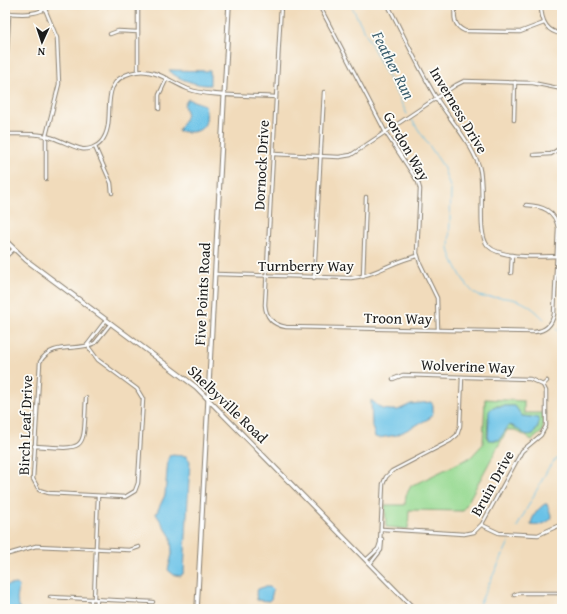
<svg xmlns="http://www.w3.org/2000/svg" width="567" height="614" viewBox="0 0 567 614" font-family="'Gentium Book Plus',serif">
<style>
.green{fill:#96d991;stroke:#597a56;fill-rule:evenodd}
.water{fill:#6ac2e7;stroke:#436f82}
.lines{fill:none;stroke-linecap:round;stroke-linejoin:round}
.stream{stroke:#6ac2e7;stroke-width:1}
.minor-casing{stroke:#867c6c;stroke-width:4.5}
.tertiary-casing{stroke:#867c6c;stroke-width:5.5}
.secondary-casing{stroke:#867c6c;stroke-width:5.5}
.minor{stroke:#fff;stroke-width:2.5}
.tertiary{stroke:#fff;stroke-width:3.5}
.secondary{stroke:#fff;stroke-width:3.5}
.labels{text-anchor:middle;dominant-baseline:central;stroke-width:3.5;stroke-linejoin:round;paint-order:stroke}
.street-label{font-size:15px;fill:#1c1c1c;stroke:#fdfcf7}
.water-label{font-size:16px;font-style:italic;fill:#3b5e6d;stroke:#fdfcf7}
</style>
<rect width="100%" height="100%" fill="#fdfcf7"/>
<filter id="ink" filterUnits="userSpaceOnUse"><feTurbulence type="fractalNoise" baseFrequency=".025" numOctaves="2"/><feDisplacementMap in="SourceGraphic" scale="8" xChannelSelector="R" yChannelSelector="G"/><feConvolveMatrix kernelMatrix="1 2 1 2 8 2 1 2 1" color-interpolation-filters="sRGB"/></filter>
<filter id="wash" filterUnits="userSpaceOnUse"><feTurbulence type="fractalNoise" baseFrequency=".012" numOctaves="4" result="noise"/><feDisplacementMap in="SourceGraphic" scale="16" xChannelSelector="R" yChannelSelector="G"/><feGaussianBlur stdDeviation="0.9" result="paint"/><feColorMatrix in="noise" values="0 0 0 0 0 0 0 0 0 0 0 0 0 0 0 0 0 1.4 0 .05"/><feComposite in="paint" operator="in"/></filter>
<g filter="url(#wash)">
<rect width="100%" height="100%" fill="#f1dbbb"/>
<path class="green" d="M 485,399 L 524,401 L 524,413 L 545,413 L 542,432 L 532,440 L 515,430 L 507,430 L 463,511 L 409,510 L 408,529 L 386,527 L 385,505 L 405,505 L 406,495 L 411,486 L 471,457 L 483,444 ZM 496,406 L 515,406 L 522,416 L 533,417 L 538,428 L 533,434 L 508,425 L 499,440 L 492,440 L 487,437 L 488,418 L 493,407 Z"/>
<g class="water">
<path d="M 169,70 L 210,71 L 210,85 C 199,86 175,79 169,70 Z"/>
<path d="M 188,99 L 205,105 C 210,128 201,135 178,131 L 187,115 L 184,105 Z"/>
<polygon points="371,400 382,409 391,410 398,410 411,404 431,402 433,405 433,413 430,418 397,435 378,438 375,437 372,426"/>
<path d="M 503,406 L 515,406 L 522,416 L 538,418 C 540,425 537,429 533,434 C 523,438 518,426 509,425 L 499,440 L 488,440 L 489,411 L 493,407 Z"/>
<polygon points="170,455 186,456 190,461 184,572 181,576 174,575 168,570 172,554 171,537 156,514 165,495 168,459"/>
<path d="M 545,504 L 547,504 L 552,518 C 547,523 538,527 531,525 C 531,518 538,508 545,504 Z"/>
<polygon points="16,584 19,586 17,600 20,609 5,609 5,587 8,585"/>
<polygon points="264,587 270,587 273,590 271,599 269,601 257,600 256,594 258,589"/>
</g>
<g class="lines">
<g class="stream">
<polyline points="351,5 407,114"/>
<path d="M 412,120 L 443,166 L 451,190 L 449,249 C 451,258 456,266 460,274 C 480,309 485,292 516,300 C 527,303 536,311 544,319"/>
<polyline points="556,329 562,334"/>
<polyline points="517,527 549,467 556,459 562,458"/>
<polyline points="477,609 509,542"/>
</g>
</g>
</g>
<g filter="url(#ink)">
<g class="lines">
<g class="minor-casing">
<g id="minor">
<path d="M 281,5 L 265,305 C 266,318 274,325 286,327 L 534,332 C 545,331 552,325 554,314 L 558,228 C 555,210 542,206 526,205"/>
<polyline points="319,5 386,133 418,182 420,189 417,253 420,263 437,298 438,330"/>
<path d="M 388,5 C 404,36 419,69 437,99 C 451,121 470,141 479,166 C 486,189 476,233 488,246 C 502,260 543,256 562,256"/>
<path d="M 455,5 C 454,16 453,26 465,31 L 520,32 L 544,23"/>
<path d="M 541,5 C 541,20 546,32 562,34"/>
<polyline points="45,9 57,38 59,84 46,136 46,179"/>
<path d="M 5,13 C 22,14 37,16 52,5"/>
<polyline points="110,34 118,31 138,32"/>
<polyline points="138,71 138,5"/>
<polyline points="7,86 6,67 9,16"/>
<polyline points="159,109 159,95 167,78"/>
<polyline points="514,120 515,82"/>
<path d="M 5,134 C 21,134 38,133 53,138 C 63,141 72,147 82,149 C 88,150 97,147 101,142 C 119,121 95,83 131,73 C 153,66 170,82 188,89 C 207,97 254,95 276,97"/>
<polyline points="95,147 111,183 112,193"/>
<polyline points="273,154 339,157 351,155 456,85 464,81 533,83 562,89"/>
<polyline points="534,155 551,154 562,147"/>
<polyline points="5,257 14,249"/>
<polyline points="511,273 512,255"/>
<path d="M 215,274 L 351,278 C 375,276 394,260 418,256"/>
<polyline points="363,277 366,197"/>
<polyline points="314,278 324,92"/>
<path d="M 87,345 L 98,360 L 137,389 L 143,399 L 138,483 L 135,491 L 125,497 L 49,493 L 39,490 L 33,479 L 40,362 C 52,341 77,352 95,343 L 111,323"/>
<polyline points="87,345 106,320"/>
<polyline points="543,385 547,381"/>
<path d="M 34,446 C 89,450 83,451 86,398"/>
<polyline points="482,525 499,533 538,535 562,524"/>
<polyline points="382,529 464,534 474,532 482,524 522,451 541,435 546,426 546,391 543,385 530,379 403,375 393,379"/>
<polyline points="5,555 36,546 130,550 139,547"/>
<polyline points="366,560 378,549 380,543 383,484 386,477 392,471 450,441 457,435 460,426 462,377"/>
<polyline points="370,564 381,550 382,539"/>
<polyline points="514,595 519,593 562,593"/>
<polyline points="50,597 153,602"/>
<polyline points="94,599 98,496"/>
<polyline points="91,609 91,599"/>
<polyline points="96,609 97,600"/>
</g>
</g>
<g class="tertiary-casing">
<polyline id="tertiary" points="197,609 229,5"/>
</g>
<g class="secondary-casing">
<polyline id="secondary" points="5,240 26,260 196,387 414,609"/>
</g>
<use href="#minor" class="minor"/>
<use href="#tertiary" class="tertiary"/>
<use href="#secondary" class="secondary"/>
</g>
</g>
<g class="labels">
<g class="street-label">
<text transform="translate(459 110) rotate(59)">Inverness Drive</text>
<text transform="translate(407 146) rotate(60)">Gordon Way</text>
<text transform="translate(261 165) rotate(-87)">Dornock Drive</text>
<text x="306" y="265">Turnberry Way</text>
<text transform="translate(202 294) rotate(-87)">Five Points Road</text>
<text transform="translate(398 318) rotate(1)">Troon Way</text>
<text transform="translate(468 366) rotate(2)">Wolverine Way</text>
<text transform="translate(228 404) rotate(44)">Shelbyville Road</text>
<text transform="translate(25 425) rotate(-88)">Birch Leaf Drive</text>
<text transform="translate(492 483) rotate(-61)">Bruin Drive</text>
</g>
<g class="water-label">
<text transform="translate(394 65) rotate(63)">Feather Run</text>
</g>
</g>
<rect width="567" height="614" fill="none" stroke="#fdfcf7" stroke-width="20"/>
<g transform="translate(42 42) rotate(183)" stroke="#fdfcf7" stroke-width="3" paint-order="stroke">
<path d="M0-3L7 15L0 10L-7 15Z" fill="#1c1c1c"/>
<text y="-6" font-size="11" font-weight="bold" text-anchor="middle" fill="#1c1c1c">N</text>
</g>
</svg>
